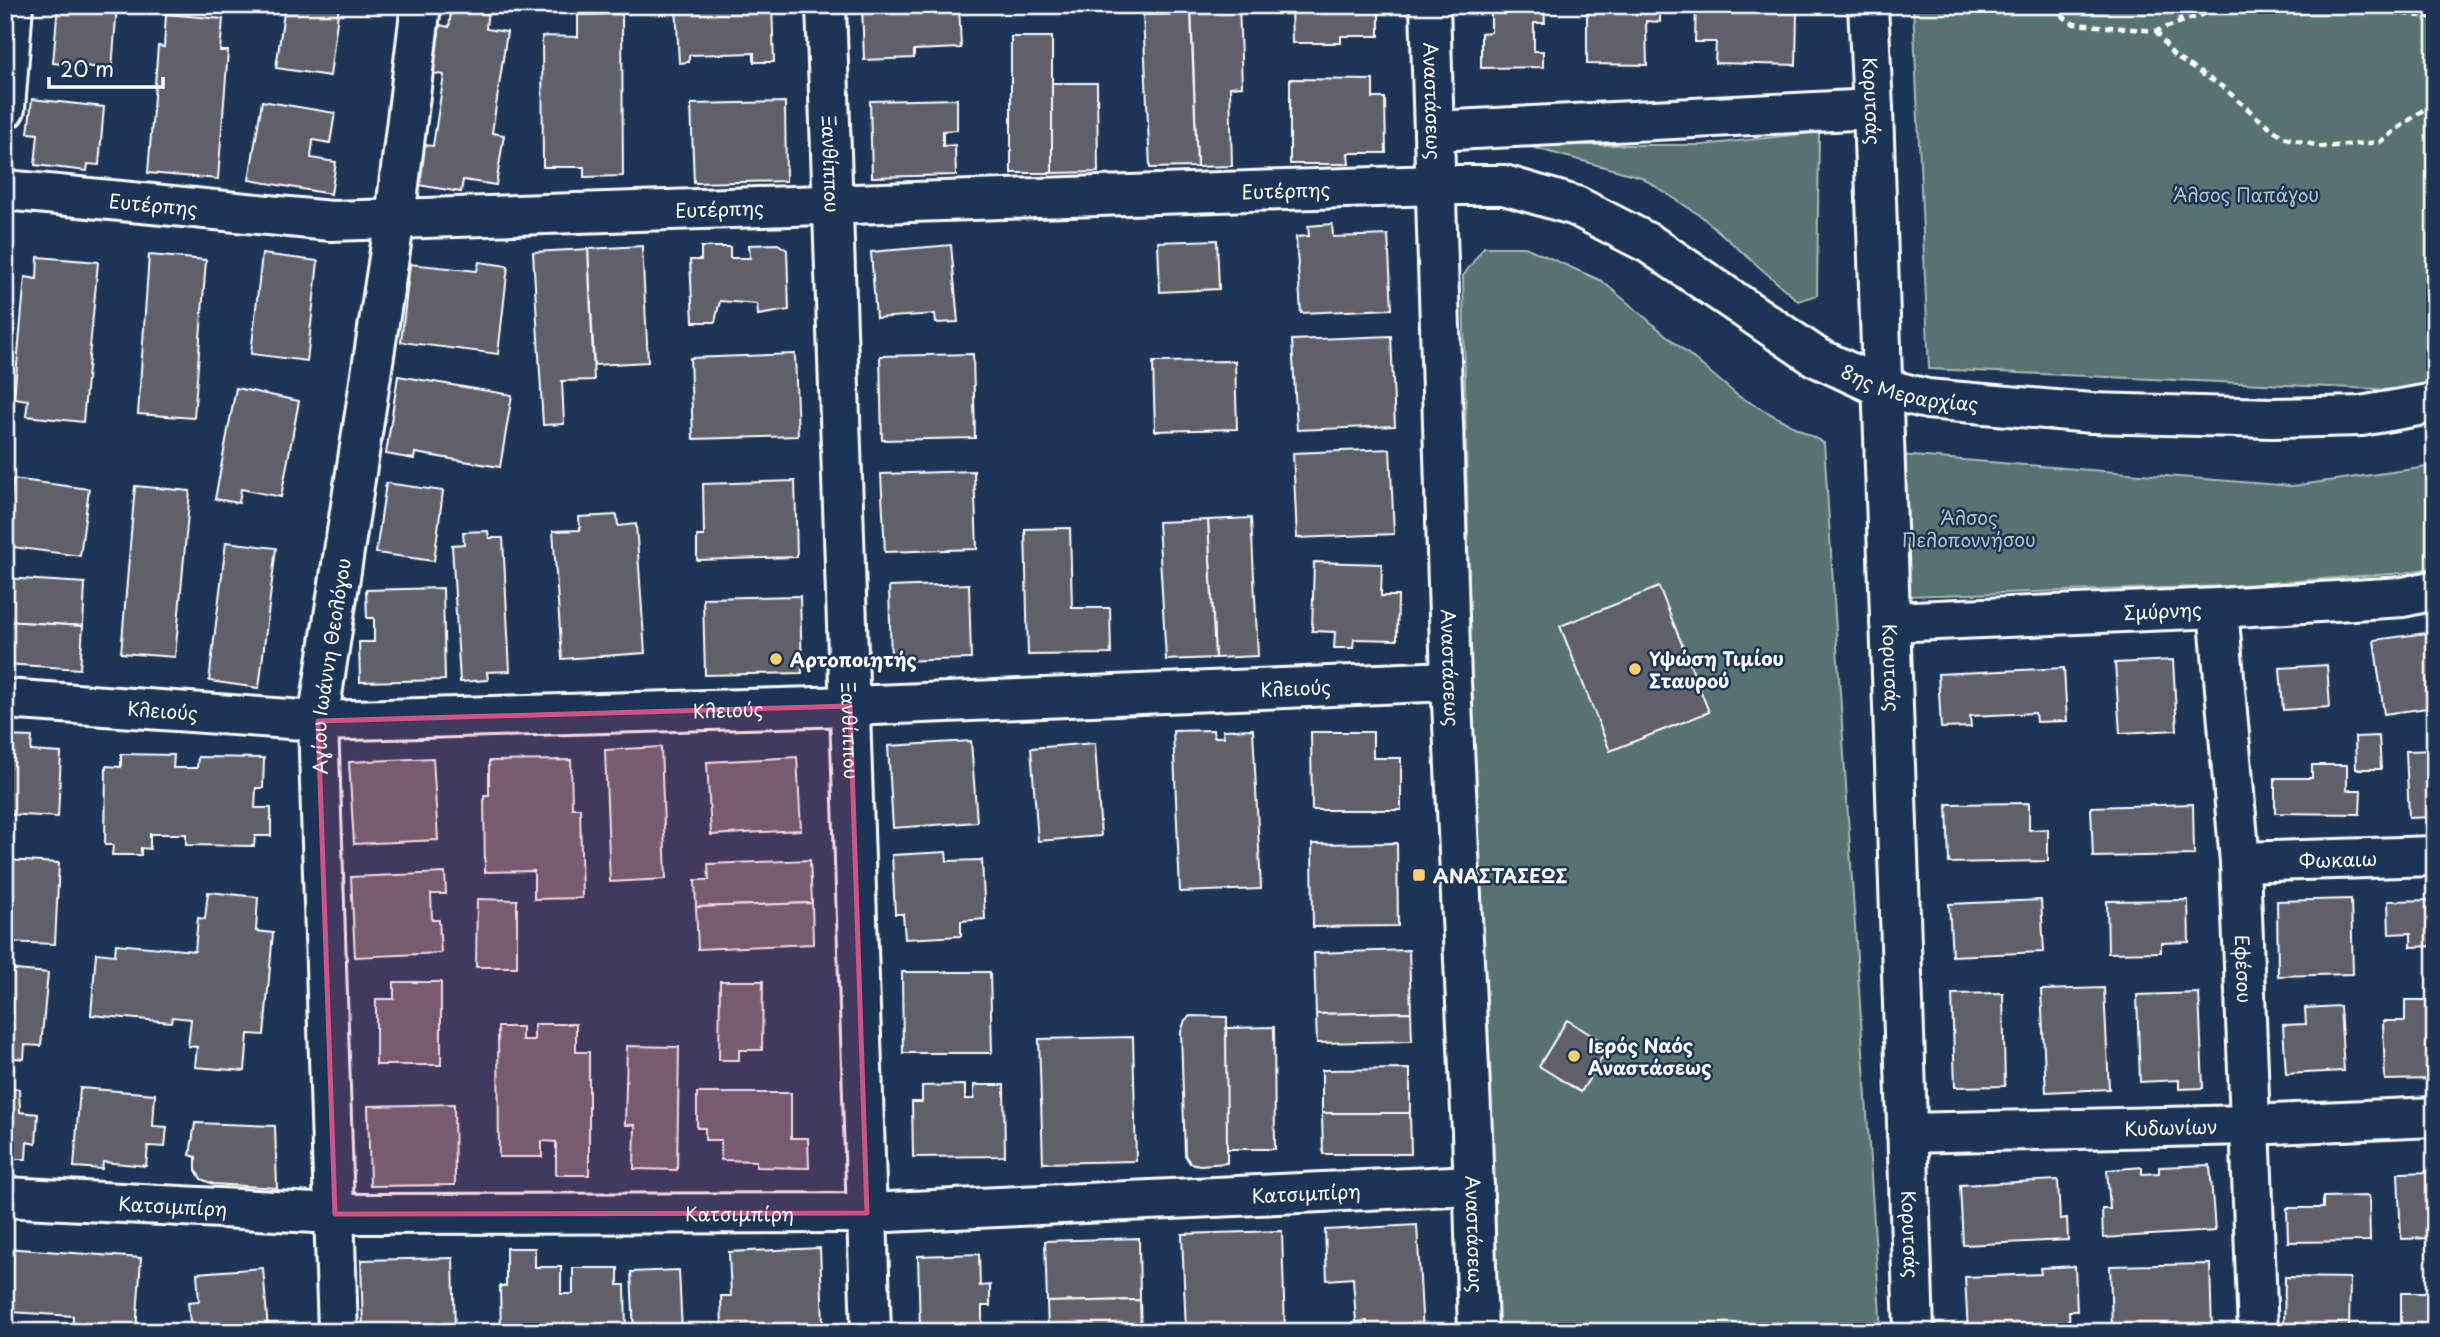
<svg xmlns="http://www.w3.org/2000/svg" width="2440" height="1337" viewBox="0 0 2440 1337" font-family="'Playpen Sans',sans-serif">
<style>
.green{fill:#577371;stroke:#abb9b8;stroke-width:2}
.building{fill:#60606a;stroke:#fff;stroke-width:2}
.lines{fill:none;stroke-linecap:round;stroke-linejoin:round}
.minor-casing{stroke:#fff;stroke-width:44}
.path{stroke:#fff;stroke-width:4.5;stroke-dasharray:7 5;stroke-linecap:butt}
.minor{stroke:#1d3557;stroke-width:38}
.marked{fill:#d15284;fill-opacity:0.2;stroke:#d15284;stroke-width:5;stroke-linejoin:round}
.poi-dot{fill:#ffd166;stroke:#1d3557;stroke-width:2.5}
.labels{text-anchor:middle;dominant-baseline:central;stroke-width:5;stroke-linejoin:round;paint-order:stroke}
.street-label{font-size:19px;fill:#fff;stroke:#1d3557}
.park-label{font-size:19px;fill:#b3c0bf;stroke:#1d3557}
.poi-label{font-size:19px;font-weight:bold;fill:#fff;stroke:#1d3557;text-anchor:start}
</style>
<rect width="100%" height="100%" fill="#1d3557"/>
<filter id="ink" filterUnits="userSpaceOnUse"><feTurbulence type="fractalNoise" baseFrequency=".0143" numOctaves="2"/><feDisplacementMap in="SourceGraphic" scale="14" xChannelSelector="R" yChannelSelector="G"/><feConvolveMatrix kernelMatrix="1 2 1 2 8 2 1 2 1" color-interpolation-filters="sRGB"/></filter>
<g filter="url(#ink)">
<g class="green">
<polygon points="1913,5 2435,5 2435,382 2398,390 1929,369"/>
<polygon points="1819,132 1817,295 1798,301 1701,216 1641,177 1524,145 1703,145"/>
<polygon points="1484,247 1525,247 1602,281 1738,396 1824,443 1881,1332 1483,1332 1463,276"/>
<polygon points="1900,455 2292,486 2435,466 2435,567 2404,573 2227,586 1905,596"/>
</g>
<g class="building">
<polygon points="58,5 117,5 112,69 53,63"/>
<polygon points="285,5 339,5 330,76 276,68"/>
<polygon points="452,5 488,8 486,29 507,32 492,133 504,135 496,185 463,180 461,192 418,185 424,145 433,146 444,75 432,73 440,25 449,27"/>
<polygon points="676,5 772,5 774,62 754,62 754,53 689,55 689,62 679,63"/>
<polygon points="862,5 959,5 961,48 914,50 914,58 864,60"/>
<polygon points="1191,5 1239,5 1242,86 1230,87 1232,166 1197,167"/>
<polygon points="1291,5 1379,5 1379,36 1341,36 1341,43 1292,43"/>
<polygon points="1482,5 1544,5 1545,23 1534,23 1534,51 1543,51 1543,67 1481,68 1481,33 1491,32 1491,11 1482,10"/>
<polygon points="1587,5 1660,5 1660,22 1646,21 1647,65 1587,64"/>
<polygon points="1696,5 1732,5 1732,11 1797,12 1796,65 1715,63 1716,42 1695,42"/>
<polygon points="166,14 223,19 220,51 228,51 218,179 148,173 158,46 164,47"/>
<polygon points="622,14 623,176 584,177 584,167 543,167 542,36 578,37 578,15"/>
<polygon points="1191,14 1197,167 1150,168 1143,15"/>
<rect x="1011" y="37" width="41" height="136"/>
<polygon points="1290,79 1373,80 1373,98 1385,98 1386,153 1348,153 1349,164 1290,164"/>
<polygon points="1052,83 1097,83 1098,172 1052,173"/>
<polygon points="32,99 104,107 99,165 88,164 87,171 35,165 38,134 28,133"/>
<polygon points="957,99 957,130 943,131 943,146 955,145 956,175 872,177 870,101"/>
<polygon points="262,101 335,113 330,143 313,140 311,158 336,162 331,194 249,180"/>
<polygon points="785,102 786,181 694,183 691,104"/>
<polygon points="1332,224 1333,237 1388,235 1392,309 1301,313 1296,237 1309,236 1308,226"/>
<polygon points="1217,240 1219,289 1160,292 1158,242"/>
<polygon points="778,244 787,250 789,310 758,315 757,304 720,301 715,322 693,322 690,260 701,260 701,247 730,247 730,258 750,258 749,245"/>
<polygon points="951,245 958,322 936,323 935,314 876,318 871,252"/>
<polygon points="642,246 648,362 594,365 588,249"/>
<polygon points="588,249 594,380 562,381 564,424 543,425 533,252"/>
<polygon points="262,254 318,261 307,361 251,354"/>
<polygon points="149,255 206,260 194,418 138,414"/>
<polygon points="38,257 98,262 83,422 26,416 28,400 14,398 25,277 37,279"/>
<polygon points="479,262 508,266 498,354 401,342 410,264 477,271"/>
<polygon points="1391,336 1395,426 1297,430 1292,340"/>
<polygon points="795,354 798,436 693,439 690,358"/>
<polygon points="973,354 975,438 882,440 880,356"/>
<polygon points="1235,361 1237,429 1155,431 1153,362"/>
<polygon points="398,376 512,395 500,467 415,453 414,459 386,454"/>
<polygon points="236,388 299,401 281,497 241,489 239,503 215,499"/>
<polygon points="1390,449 1394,534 1297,538 1293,453"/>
<polygon points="974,471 977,549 885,552 881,474"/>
<polygon points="13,479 89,489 80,556 5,546"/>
<polygon points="795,481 797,557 697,560 697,536 704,536 703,484"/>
<polygon points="386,483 443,491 434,561 376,553"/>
<polygon points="135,486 190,491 175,657 121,653"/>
<polygon points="617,515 618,526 636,524 645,653 562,659 553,531 580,530 579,517"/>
<polygon points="1251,518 1258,656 1215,658 1208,520"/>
<polygon points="1208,520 1215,658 1166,660 1158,522"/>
<polygon points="1070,528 1072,608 1110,608 1111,654 1028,655 1025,529"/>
<polygon points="488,531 489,538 503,538 510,671 487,672 488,680 460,682 452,545 464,544 463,532"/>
<polygon points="226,542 276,548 259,688 209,681"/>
<polygon points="1314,562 1382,564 1381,596 1398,596 1397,640 1354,639 1353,648 1334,648 1335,632 1312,631"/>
<polygon points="5,578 85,583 83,626 5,621"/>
<polygon points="969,584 971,659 891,661 889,587"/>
<polygon points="1659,587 1709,712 1610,751 1560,626"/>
<polygon points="443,588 445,680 360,682 359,642 374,642 374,618 367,618 366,590"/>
<polygon points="800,596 802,673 705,675 703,598"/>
<polygon points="5,621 83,626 80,669 5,664"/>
<polygon points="2435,632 2435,707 2384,714 2374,640"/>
<polygon points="2173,660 2177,730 2120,733 2115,663"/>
<polygon points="2327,665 2330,707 2283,710 2280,668"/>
<polygon points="2064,668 2067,721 2036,722 2035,713 1970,716 1971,727 1941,728 1938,674"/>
<polygon points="1253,729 1261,889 1180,892 1173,731 1213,730 1214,737 1224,737 1223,730"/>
<polygon points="1311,732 1373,732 1373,758 1401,758 1401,810 1312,810"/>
<polygon points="5,736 32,737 31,751 61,753 58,817 5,814"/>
<polygon points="2379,736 2381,769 2356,769 2355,737"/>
<polygon points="971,741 977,822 893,828 888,746"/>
<polygon points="1095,743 1101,836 1038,841 1031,748"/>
<polygon points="661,747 666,879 610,882 605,750"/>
<polygon points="2435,750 2435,817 2409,818 2406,751"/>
<polygon points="121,754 174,755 173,768 197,768 198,757 264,758 263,788 256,788 255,808 271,808 271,836 255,836 254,846 186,845 186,834 150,834 150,849 141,848 141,855 112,855 113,845 105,845 106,766 121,767"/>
<polygon points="797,757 801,830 711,835 707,762"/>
<polygon points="433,758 438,840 354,844 349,762"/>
<polygon points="571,760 572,808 580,808 582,898 534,899 534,871 485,872 484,795 489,795 489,761"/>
<polygon points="2312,765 2347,765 2347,790 2361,790 2360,814 2275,813 2275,778 2312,778"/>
<polygon points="2029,803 2029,830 2048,829 2048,861 1949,863 1947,804"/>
<polygon points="2193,804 2194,855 2093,857 2091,807"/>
<polygon points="1397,843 1398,926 1313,927 1312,844"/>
<polygon points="946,852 947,861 982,860 985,919 961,921 961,936 905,939 903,914 895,914 892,855"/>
<polygon points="5,860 59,863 55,944 5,942"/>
<polygon points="810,860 812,903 696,907 695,880 709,880 708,864"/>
<polygon points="445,873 446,894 431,894 432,920 439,920 441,953 355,957 351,877"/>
<polygon points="208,892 258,897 256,931 273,933 264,1035 248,1034 245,1071 195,1067 197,1047 188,1046 191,1019 172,1017 171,1022 91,1015 96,953 115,955 116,944 195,951 198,918 205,919"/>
<polygon points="477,899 517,900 517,967 476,967"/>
<polygon points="2351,899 2353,974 2278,976 2277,901"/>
<polygon points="2041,900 2044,952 1952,956 1949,904"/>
<polygon points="2188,900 2189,942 2161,943 2161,952 2108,953 2107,901"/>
<polygon points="2435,900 2435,946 2411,947 2411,933 2389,934 2388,901"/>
<polygon points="812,903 813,944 698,949 696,907"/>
<polygon points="1409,950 1411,1012 1316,1014 1314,953"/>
<polygon points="5,969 48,973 41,1046 25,1045 24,1059 5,1057"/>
<polygon points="902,972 990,972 992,1053 903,1053"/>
<polygon points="720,981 763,981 762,1050 739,1050 739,1060 719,1060"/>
<polygon points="394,982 441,982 441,1065 376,1065 376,999 394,999"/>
<polygon points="2104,988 2109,1089 2046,1092 2041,990"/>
<polygon points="2003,993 2005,1086 1955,1087 1952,994"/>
<polygon points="2199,993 2203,1088 2179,1089 2179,1080 2140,1082 2137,995"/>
<polygon points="2405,1000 2435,1000 2435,1079 2385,1080 2383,1021 2405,1021"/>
<polygon points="2340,1006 2344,1071 2286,1074 2283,1025 2306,1024 2305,1008"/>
<polygon points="1411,1012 1412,1041 1317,1043 1316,1014"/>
<polygon points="1190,1016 1227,1017 1227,1163 1200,1165 1190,1163 1185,1155 1181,1032 1185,1020"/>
<polygon points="1567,1020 1609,1046 1581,1092 1539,1066"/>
<polygon points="534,1024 576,1024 576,1052 589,1052 589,1175 556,1175 556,1142 542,1141 542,1157 499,1157 498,1027 522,1027 522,1040 534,1040"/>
<polygon points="1274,1027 1275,1149 1227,1149 1226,1028"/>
<polygon points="1133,1037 1136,1161 1043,1163 1039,1039"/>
<polygon points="627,1046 679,1047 677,1170 634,1169 635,1125 625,1125"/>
<polygon points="1410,1069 1410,1113 1322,1113 1322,1070"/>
<polygon points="965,1085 965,1099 974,1099 974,1085 1004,1085 1005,1156 913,1157 912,1102 922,1102 922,1086"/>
<polygon points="5,1088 19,1089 20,1112 38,1114 36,1144 27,1142 26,1159 5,1159"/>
<polygon points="80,1088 155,1094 153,1126 167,1127 165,1147 148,1146 146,1166 103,1162 102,1169 74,1167"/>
<polygon points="697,1093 791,1093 791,1138 808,1138 809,1168 756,1167 756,1161 721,1160 721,1140 705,1140 705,1128 697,1128"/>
<polygon points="454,1104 455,1185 370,1186 368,1106"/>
<polygon points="1322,1113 1410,1113 1411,1154 1323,1154"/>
<polygon points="195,1123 275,1126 277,1188 213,1184 201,1179 196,1170 196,1157 190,1155"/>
<polygon points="2210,1165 2215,1231 2103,1238 2102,1209 2110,1209 2107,1170 2142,1167 2142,1174 2159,1173 2159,1167"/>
<polygon points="2435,1172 2435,1238 2401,1239 2398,1173"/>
<polygon points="2058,1180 2060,1219 2067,1218 2068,1240 1963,1245 1960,1185"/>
<polygon points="2369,1196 2370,1241 2288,1242 2287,1208 2323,1208 2323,1197"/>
<polygon points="1417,1225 1423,1332 1367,1332 1367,1321 1356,1322 1353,1278 1327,1280 1325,1230"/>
<polygon points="1282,1231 1285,1332 1186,1332 1182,1234"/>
<polygon points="1139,1238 1140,1300 1047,1302 1045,1241"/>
<polygon points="5,1248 141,1258 136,1332 72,1332 73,1316 10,1312 9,1320 5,1319"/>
<polygon points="506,1248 535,1248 535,1267 561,1267 561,1294 573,1294 573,1268 618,1268 618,1285 625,1285 626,1332 501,1332 500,1286 506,1286"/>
<polygon points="820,1248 823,1323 722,1328 721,1296 731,1296 729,1252"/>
<polygon points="979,1254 980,1286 990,1285 990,1306 982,1306 982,1328 920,1329 918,1256"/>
<polygon points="453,1258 455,1332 421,1332 421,1325 394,1325 394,1332 363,1332 361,1260"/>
<polygon points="2210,1264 2212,1332 2148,1332 2148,1328 2112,1329 2110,1266"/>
<polygon points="2075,1266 2077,1311 2069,1311 2070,1331 1968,1332 1965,1277 2041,1274 2040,1268"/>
<polygon points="263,1268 268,1330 191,1332 188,1302 199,1301 197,1273"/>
<polygon points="679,1270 682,1332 634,1332 631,1272"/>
<polygon points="2285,1277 2350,1278 2349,1332 2284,1332"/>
<rect x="2401" y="1293" width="34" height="39"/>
<polygon points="1140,1300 1141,1332 1048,1332 1047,1302"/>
</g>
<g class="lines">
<g class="minor-casing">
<g id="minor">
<path id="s1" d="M 826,5 L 871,1332"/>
<path id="s2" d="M 1430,5 L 1451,681 L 1472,1132 L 1478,1332"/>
<path id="s3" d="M 1868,5 L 1873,109 L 1914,1332"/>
<polyline points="5,109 13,5"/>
<polyline points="1434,131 1873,109"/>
<path id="s4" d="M 5,190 L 331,221 L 1436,185 L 1504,185 L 1576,206 L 1650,244 L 1816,357 L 1883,388 L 1927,399 L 2091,413 L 2273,418 L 2361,416 L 2435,403"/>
<path id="s5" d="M 2218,608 L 2240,862 L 2258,1332"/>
<path id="s6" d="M 1890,622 L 2218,608 L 2403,597 L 2435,590"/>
<path id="s7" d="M 5,699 L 318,721 L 850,706 L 1451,681"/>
<path id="s8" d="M 2240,862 L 2435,856"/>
<path id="s9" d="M 1907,1133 L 2248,1125 L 2435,1117"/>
<path id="s10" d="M 5,1197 L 335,1214 L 867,1213 L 1474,1185"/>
<path id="s11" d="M 338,1332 L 318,721 L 395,218 L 421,5"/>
</g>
</g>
<g class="path">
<polyline points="2056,5 2058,13 2074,24 2156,31 2210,12 2305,5"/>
<polyline points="2176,5 2181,22"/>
<polyline points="2344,5 2435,18"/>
<polyline points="2156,31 2174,56 2224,88 2258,118 2283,137 2323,147 2380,142 2435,101"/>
</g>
<use href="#minor" class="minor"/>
</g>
</g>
<path class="marked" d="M 850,706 L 867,1213 L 335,1214 L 318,721 Z"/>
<g class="poi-dot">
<circle cx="776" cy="659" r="7"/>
<circle cx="1635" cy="669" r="7"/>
<rect x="1412" y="868" width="14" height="14" rx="3.5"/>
<circle cx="1574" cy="1056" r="7"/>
</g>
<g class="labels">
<g class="street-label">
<text stroke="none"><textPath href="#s2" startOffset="96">Αναστάσεως</textPath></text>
<text stroke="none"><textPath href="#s3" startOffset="96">Κορυτσάς</textPath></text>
<text stroke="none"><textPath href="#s1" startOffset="159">Ξανθίππου</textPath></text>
<text stroke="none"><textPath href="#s4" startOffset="1283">Ευτέρπης</textPath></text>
<text stroke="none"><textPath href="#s4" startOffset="149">Ευτέρπης</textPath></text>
<text stroke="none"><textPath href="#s4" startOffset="716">Ευτέρπης</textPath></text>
<text stroke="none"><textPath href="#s4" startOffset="1960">8ης Μεραρχίας</textPath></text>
<text stroke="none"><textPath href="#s6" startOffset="273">Σμύρνης</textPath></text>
<text stroke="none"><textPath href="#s11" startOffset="667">Αγίου Ιωάννη Θεολόγου</textPath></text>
<text stroke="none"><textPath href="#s3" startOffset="663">Κορυτσάς</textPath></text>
<text stroke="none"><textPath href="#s2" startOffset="663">Αναστάσεως</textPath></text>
<text stroke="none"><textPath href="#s7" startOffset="1292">Κλειούς</textPath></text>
<text stroke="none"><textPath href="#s7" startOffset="158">Κλειούς</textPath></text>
<text stroke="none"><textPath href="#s7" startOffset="724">Κλειούς</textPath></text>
<text stroke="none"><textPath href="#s1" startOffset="726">Ξανθίππου</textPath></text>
<text stroke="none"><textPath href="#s8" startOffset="98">Φωκαιω</textPath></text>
<text stroke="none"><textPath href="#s5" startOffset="362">Εφέσου</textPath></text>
<text stroke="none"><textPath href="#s9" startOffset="264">Κυδωνίων</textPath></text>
<text stroke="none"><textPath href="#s10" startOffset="1302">Κατσιμπίρη</textPath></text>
<text stroke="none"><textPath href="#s10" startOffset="168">Κατσιμπίρη</textPath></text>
<text stroke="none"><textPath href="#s10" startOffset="735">Κατσιμπίρη</textPath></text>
<text stroke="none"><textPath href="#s2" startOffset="1230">Αναστάσεως</textPath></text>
<text stroke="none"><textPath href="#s3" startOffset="1230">Κορυτσάς</textPath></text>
</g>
<g class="park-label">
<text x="2246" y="194">Άλσος Παπάγου</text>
<text x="1969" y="517">Άλσος<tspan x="1969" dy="22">Πελοποννήσου</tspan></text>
</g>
<g class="poi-label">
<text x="1649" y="658">Υψώση Τιμίου<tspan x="1649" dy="22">Σταυρού</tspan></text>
<text x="790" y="659">Αρτοποιητής</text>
<text x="1433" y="875">ΑΝΑΣΤΑΣΕΩΣ</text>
<text x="1588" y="1045">Ιερός Ναός<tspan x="1588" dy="22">Αναστάσεως</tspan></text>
</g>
</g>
<rect width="2440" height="1337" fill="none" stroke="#1d3557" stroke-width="28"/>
<rect x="14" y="14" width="2412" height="1309" fill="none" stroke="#fff" stroke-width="2.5" filter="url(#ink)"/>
<path d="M49 77v10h114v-10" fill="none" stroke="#ffffff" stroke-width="3.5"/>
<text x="60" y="77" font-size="21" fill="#ffffff" stroke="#1d3557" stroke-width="5" paint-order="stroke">20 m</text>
</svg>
